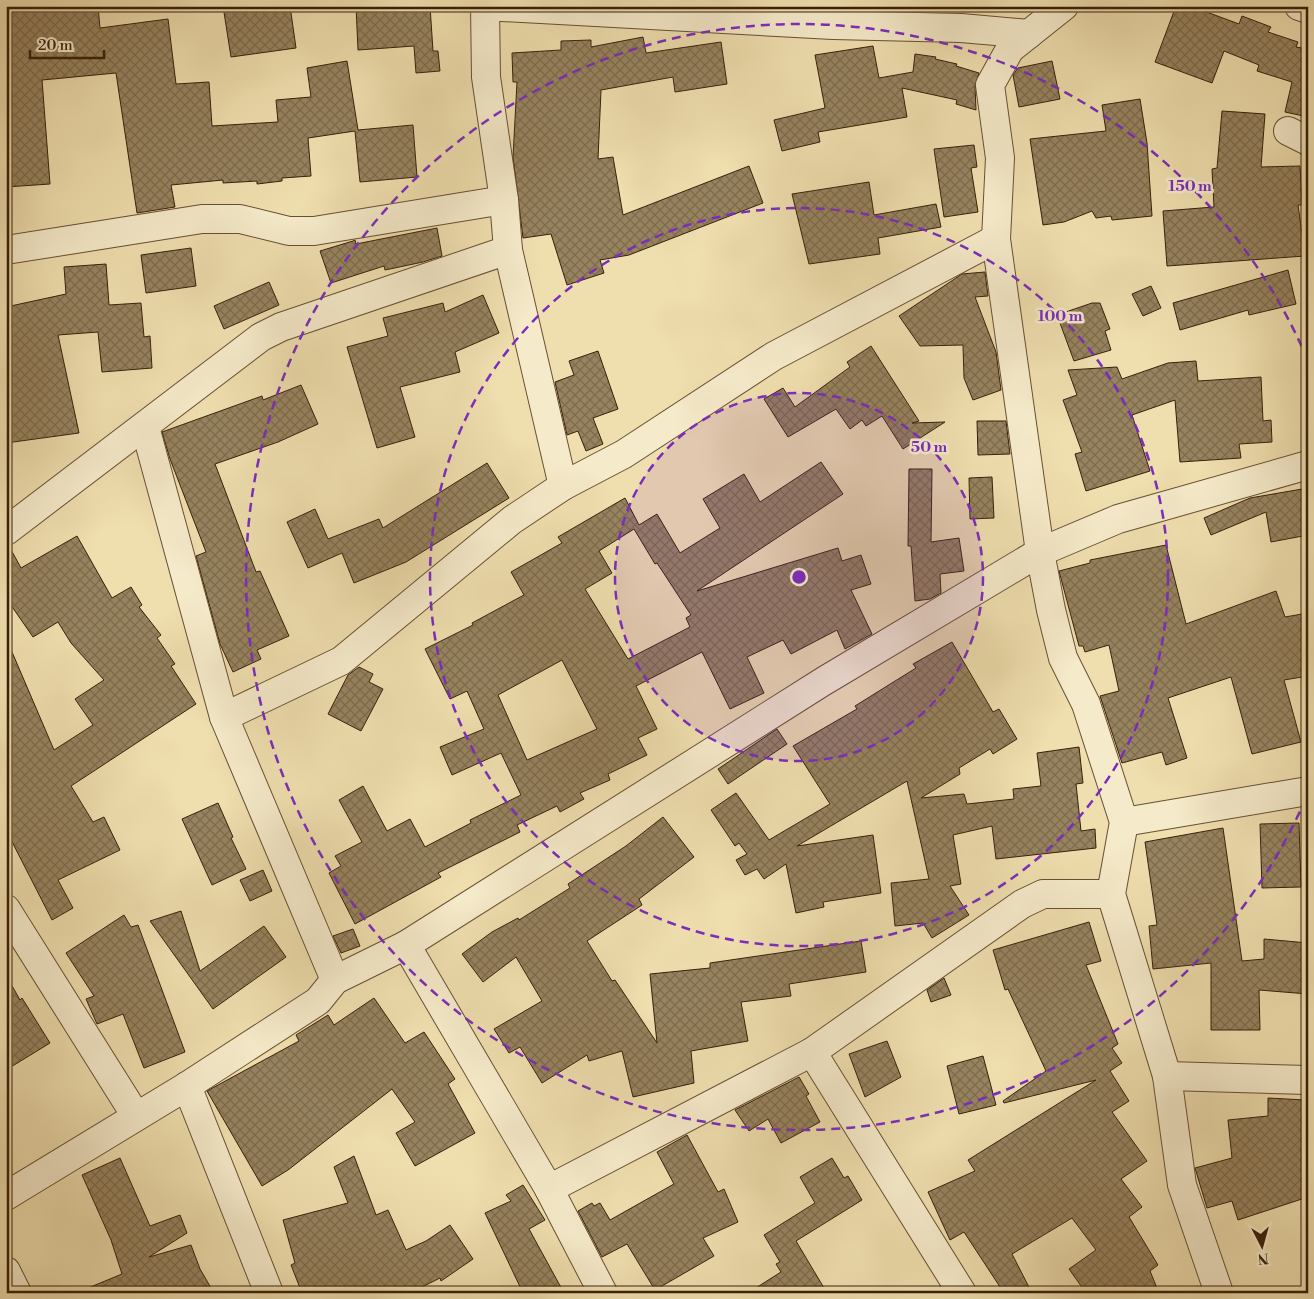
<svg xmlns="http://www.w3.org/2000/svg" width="1314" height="1299" viewBox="0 0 1314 1299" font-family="'Libre Bodoni',serif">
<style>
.building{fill:url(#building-cross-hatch);stroke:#38200a;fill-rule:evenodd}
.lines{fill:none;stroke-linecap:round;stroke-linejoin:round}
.street-casing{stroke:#665033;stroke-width:30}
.street{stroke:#f5eaca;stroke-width:28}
.ring{fill:none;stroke:#7b2cbf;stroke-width:2.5;stroke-dasharray:9 6}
.centre{fill:#7b2cbf;stroke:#f5eaca;stroke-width:2.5}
.ring-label{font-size:15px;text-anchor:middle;font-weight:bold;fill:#7b2cbf;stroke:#f5eaca;stroke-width:5;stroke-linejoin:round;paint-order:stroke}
</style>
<defs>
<pattern id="building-cross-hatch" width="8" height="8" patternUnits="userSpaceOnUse" patternTransform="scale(1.25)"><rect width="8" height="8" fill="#97835f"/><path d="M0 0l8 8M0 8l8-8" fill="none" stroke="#7c6b4d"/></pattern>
</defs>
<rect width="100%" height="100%" fill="#efdeae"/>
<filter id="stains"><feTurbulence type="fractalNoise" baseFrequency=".004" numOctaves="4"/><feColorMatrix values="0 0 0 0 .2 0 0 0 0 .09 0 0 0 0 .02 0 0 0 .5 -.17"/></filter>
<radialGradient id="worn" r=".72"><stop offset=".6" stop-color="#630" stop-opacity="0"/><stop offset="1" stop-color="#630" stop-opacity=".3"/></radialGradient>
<g class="building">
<polygon points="20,6 98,6 100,28 168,19 176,84 209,82 212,126 278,122 276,100 311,97 307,68 347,61 358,130 413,125 417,177 360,182 355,131 308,138 311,176 282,178 282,181 257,184 257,181 223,183 223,180 171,185 175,207 137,213 116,73 42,80 50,184 6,187 6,102 12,102 6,12 20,10"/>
<polygon points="223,6 290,6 296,48 231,57"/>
<polygon points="356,6 430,6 433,51 438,51 440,71 416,73 414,46 358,50"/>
<polygon points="1176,6 1206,6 1204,11 1239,24 1242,16 1271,27 1268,32 1298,42 1296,47 1308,49 1308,117 1285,112 1292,82 1257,71 1259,65 1224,51 1212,83 1155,62"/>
<polygon points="643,37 646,53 721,42 727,84 675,92 673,77 601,90 598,159 613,157 623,215 749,166 763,203 629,255 600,260 604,273 567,285 551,234 523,238 513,157 517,82 513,82 512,53 561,50 561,41 591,40 591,47"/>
<polygon points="873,46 879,78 913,72 915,54 936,57 935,59 957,64 956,66 979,73 975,87 976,110 956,104 957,100 902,88 907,117 818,132 820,142 782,151 774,120 825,108 815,55"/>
<polygon points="1052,61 1060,99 1019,107 1013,75 1018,68"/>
<polygon points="1140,99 1147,143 1152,216 1112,220 1111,216 1096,218 1092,211 1064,222 1043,225 1030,139 1106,131 1102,105"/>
<polygon points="1222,111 1265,114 1261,167 1300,166 1302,205 1298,205 1305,256 1167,266 1163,211 1214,207 1212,169 1217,168"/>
<polygon points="974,145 977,167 971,168 978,212 944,217 934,149"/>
<polygon points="869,182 874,215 936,204 941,227 878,238 880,254 809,264 792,194"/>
<polygon points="437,228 442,256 423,262 385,270 384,266 331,283 320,251 353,241 355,240 356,244"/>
<polygon points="191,248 196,286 146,293 141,255"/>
<polygon points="106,264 109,305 141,303 144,337 150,336 152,368 102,372 98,332 58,335 79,433 6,443 6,307 66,294 64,267"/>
<polygon points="1288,270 1296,304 1249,315 1248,310 1180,330 1173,303"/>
<polygon points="985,272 988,296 975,297 996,352 1001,390 973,400 964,378 963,345 920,346 899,316 962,274"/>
<polygon points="269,282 279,305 224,329 214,306"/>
<polygon points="1151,286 1161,308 1143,316 1132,294"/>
<polygon points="483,295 499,333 455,352 460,372 400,387 415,437 377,448 347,347 388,336 383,318 443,303 445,312"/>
<polygon points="1092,303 1100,303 1110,329 1105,331 1111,350 1074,361 1057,315"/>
<polygon points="871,346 919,421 912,423 945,422 903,449 882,416 866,426 862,420 850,429 836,409 788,437 764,399 783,388 795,407 850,367 847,362"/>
<polygon points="598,351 618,409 593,418 603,444 586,451 578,431 567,435 555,382 574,375 569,361"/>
<polygon points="1196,361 1198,381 1261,377 1263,421 1271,420 1272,442 1239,444 1241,458 1180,462 1175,400 1132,415 1150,471 1086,491 1075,454 1082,452 1063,400 1077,395 1068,370 1117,367 1122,379 1168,363"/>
<polygon points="301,385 318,424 278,442 215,464 256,572 260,571 289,636 257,650 261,659 233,672 220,644 196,556 206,552 170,459 162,432 262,396 263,400"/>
<polygon points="977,421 1006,421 1010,454 978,455"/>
<path d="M 821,462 L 843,494 L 697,591 L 838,548 L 842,561 L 861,555 L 871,584 L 851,590 L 872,634 L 845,649 L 837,630 L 791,654 L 783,640 L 747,657 L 764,693 L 730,709 L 702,652 L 636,686 L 657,729 L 638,738 L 647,755 L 608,774 L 610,780 L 580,793 L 584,799 L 560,812 L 557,806 L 517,825 L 520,832 L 438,873 L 441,877 L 355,924 L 329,873 L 341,866 L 335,856 L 362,842 L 339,800 L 363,786 L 387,831 L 410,819 L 425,847 L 471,823 L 470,820 L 521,795 L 501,753 L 452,775 L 440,747 L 484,729 L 467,691 L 450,699 L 425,649 L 473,625 L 472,623 L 524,595 L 511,572 L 562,543 L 558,537 L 625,498 L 639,525 L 657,514 L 680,553 L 720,528 L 703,499 L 744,474 L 760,502 ZM 634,529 L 655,564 L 657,563 L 691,615 L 686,618 L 690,627 L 628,659 L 585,589 L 612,573 L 599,551 ZM 562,660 L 597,729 L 527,760 L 498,695 Z"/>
<polygon points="487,463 509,498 406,562 354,583 342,553 308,568 287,522 315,509 328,539 379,519 383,528"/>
<polygon points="909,469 932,469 931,542 959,538 964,571 940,574 941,593 930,599 915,601 911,546 908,546"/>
<polygon points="992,477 994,518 970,519 969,478"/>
<polygon points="1308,488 1308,535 1271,542 1266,512 1211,535 1204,518 1250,498"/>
<polygon points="77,536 112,598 131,587 142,605 139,607 161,635 157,638 175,664 171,666 196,704 71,786 93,822 104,817 120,850 58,880 73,908 52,920 6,830 6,638 54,750 93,725 75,699 104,680 71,643 58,622 33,637 6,598 6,546 9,546 21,568"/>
<polygon points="1166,545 1186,624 1276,591 1285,617 1308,613 1308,676 1284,680 1301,742 1252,754 1231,677 1168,698 1187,758 1166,765 1162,752 1122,763 1100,696 1119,691 1109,645 1085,652 1083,646 1079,646 1059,571 1090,563 1090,560"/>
<polygon points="952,642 993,712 999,709 1017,739 993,754 990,749 959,768 960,774 921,798 964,794 967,804 1014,799 1013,789 1041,786 1037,753 1079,747 1083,783 1076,784 1081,831 1095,829 1096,848 996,859 992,826 953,835 961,884 950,886 969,915 932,938 923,923 895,926 891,883 929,879 907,781 797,846 873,835 881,893 823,902 824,907 796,913 786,864 764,879 757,869 745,875 736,860 747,854 739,843 735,846 711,810 736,793 769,840 830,804 793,746 857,709 855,706 916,668 913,664"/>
<polygon points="359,667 373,674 369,682 383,689 361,731 328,714 348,675"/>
<polygon points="777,729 787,744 728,784 718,769"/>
<polygon points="218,803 233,837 231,838 246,869 212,885 182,819"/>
<polygon points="663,817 694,857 639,899 642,905 587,941 612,981 615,980 657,1043 650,974 710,968 710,963 861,941 866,972 789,984 791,996 741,1002 748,1041 691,1051 694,1083 633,1097 622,1051 589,1061 587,1055 542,1083 520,1047 509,1053 494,1029 542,1001 516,957 483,982 462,954 492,932 518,918 519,920 570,888 568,884 626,846"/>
<polygon points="1299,823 1301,887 1262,888 1260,824"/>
<polygon points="1223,828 1242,961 1264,959 1264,939 1308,943 1308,994 1259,990 1260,1030 1211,1030 1211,963 1153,969 1149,926 1157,925 1145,842"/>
<polygon points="263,870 272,891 250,901 240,880"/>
<polygon points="181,911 200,971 264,926 286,957 213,1009 150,921"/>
<polygon points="124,915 131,927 138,925 185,1052 144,1068 123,1014 97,1024 86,999 94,996 66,953"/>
<polygon points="1089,922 1101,961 1086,965 1118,1044 1112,1048 1122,1063 1110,1071 1129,1101 1112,1112 1147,1161 1121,1179 1142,1207 1129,1217 1158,1265 1150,1271 1159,1293 1086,1293 1069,1269 1096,1250 1072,1218 1012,1254 1032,1293 1004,1293 964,1232 950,1240 928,1192 975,1171 968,1160 1096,1080 1004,1103 1003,1101 1046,1071 1008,989 1005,990 993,950"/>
<polygon points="353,929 360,946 341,953 333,936"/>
<polygon points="6,975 20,1000 22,998 50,1043 6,1070"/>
<polygon points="944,978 951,995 931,1002 927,990"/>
<polygon points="374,998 405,1043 424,1032 455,1079 448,1084 475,1133 415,1166 396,1133 415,1122 392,1089 288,1170 262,1186 207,1091 299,1041 296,1035 328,1015 334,1025"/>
<polygon points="887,1041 901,1077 865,1097 849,1054"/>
<polygon points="983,1056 996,1105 959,1114 947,1066"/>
<polygon points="799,1077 809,1094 806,1096 820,1122 781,1143 768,1119 749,1131 735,1110"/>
<polygon points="1268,1098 1305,1100 1303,1163 1308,1162 1308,1197 1238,1220 1232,1201 1207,1208 1195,1168 1232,1158 1228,1120 1268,1116"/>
<polygon points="687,1135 718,1192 724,1189 738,1222 703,1238 714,1256 655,1290 627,1244 602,1257 578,1211 592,1203 594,1206 600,1203 610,1220 674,1184 657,1152"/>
<polygon points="354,1156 376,1215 388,1210 406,1250 426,1241 450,1225 473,1259 441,1281 440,1278 410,1293 302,1293 291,1265 295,1263 283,1220 348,1203 334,1167"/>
<polygon points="120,1158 150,1226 180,1215 187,1233 149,1257 191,1245 200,1269 214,1293 76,1293 122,1274 111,1240 82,1175"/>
<polygon points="832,1158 844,1178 848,1176 862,1200 796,1241 827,1293 748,1293 781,1272 776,1264 780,1262 764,1235 815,1203 800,1177"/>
<polygon points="523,1185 545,1220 529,1229 564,1293 523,1293 485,1213 511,1201 506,1195"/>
</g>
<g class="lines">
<g class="street-casing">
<g id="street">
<polyline points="1064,6 1010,49 990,85 1000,158 996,239 1040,552 1051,610 1063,658 1086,704 1124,822 1111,894 1167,1076 1182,1185 1219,1293"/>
<polyline points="1299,6 1308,9"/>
<polyline points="1288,131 1308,141"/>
<polyline points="6,250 202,219 240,219 289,231 314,231 504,200"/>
<polyline points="145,427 224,717 335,980"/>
<polyline points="563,486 508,250 504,200 486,77 485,6 833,25 961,28 1029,34"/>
<polyline points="6,531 261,337 281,327 508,250"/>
<polyline points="224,717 341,661 512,520 563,486 624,454 774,356 996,239"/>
<polyline points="1124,822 1308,791"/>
<polyline points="6,909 136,1116"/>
<polyline points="406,945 549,1189 603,1293"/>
<polyline points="812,1052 962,1293"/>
<polyline points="1167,1076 1308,1080"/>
<polyline points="187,1086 269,1293"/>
<polyline points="549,1189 812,1052 1022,904 1043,894 1111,894"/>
<polyline points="6,1196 187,1086 318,1001 335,980 406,945 824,681 1040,552 1118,519 1308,465"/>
<polyline points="6,1271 17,1293"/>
</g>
</g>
<use href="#street" class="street"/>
</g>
<circle cx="799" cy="577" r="184" fill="#7b2cbf" fill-opacity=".12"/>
<g class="ring">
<circle cx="799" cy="577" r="184"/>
<circle cx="799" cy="577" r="369"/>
<path d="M1306 798A553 553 0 1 1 1306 356"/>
</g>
<circle cx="799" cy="577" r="8" class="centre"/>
<g class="ring-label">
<text x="1190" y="191">150 m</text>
<text x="1060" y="321">100 m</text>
<text x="929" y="452">50 m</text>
</g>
<rect width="1314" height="1299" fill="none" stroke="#efdeae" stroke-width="25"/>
<rect x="8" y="8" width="1299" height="1284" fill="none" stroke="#38200a" stroke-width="2.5"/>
<rect x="12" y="12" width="1289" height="1274" fill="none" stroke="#38200a"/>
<g transform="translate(1262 1246) rotate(174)" stroke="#f5eaca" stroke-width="4" paint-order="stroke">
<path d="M0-4L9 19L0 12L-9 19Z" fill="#38200a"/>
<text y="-8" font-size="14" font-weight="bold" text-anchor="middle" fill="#38200a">N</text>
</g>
<path d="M30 50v8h74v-8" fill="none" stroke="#38200a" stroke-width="2.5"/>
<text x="38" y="50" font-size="15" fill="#38200a" stroke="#f5eaca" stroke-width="4" paint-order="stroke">20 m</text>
<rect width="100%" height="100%" filter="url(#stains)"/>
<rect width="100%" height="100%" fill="url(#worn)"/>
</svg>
